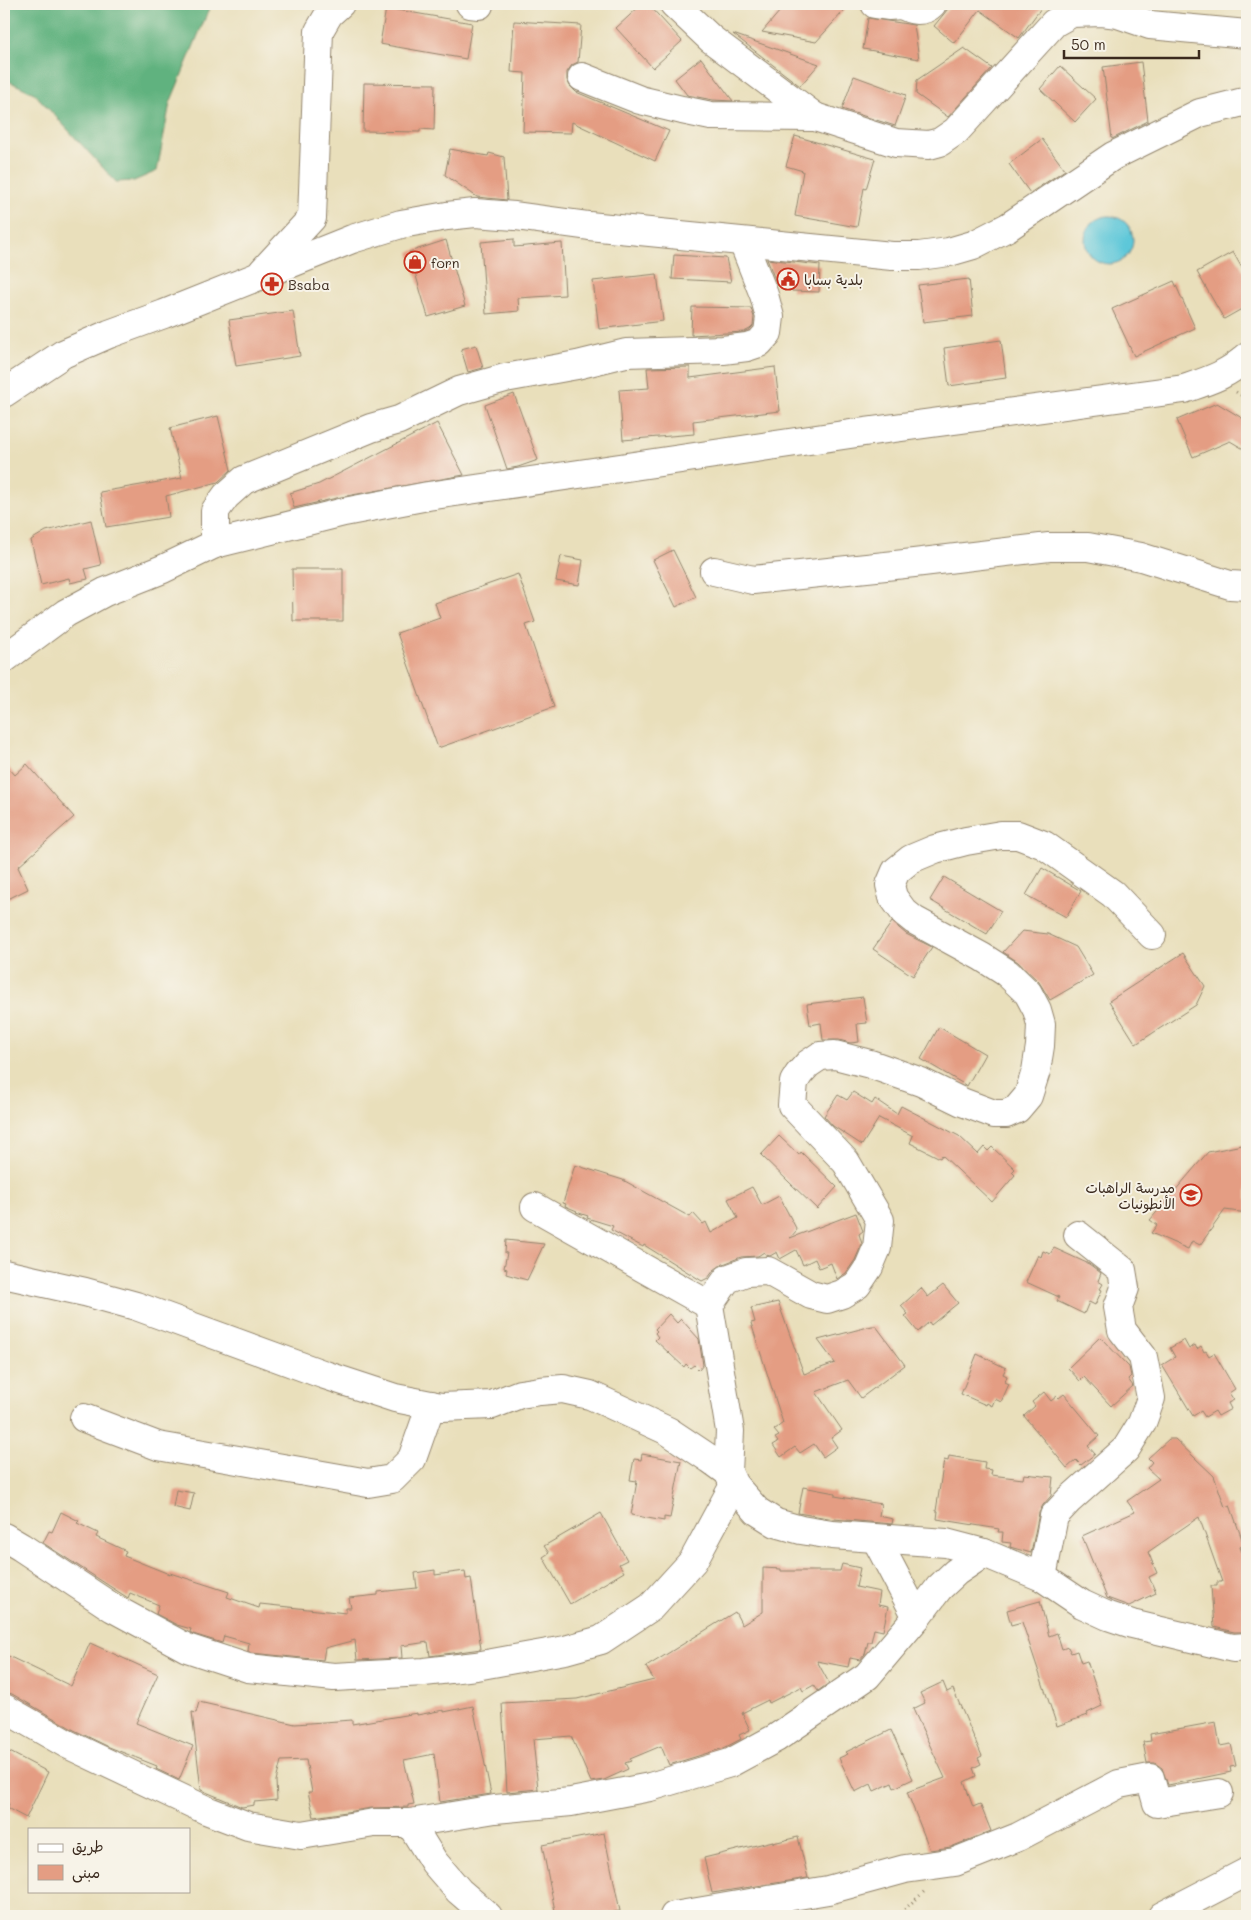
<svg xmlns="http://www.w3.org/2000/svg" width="1251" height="1920" viewBox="0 0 1251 1920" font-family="Mali,'Playpen Sans Arabic',sans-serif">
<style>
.forest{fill:#61b27f;stroke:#4e6e4e}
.water{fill:#5dc7d9;stroke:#4c787c}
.building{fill:#e49d83}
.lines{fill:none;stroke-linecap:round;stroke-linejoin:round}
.minor-casing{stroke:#92846c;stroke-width:30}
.path{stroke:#92846c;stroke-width:3;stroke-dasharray:1 4;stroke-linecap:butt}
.minor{stroke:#fff;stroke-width:28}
.labels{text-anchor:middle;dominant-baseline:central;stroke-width:4;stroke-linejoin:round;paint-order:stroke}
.poi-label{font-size:14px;fill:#3b2a1e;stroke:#f7f3e8;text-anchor:start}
</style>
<rect width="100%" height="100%" fill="#f7f3e8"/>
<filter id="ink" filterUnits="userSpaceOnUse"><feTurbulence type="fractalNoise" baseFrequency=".02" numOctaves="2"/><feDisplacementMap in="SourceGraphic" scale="10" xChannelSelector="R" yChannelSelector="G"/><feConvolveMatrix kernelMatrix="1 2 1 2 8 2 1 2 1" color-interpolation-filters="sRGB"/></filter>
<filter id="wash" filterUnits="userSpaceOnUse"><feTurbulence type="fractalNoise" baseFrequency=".0096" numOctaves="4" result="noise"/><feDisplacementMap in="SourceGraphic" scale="20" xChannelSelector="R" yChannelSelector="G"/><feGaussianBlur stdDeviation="1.12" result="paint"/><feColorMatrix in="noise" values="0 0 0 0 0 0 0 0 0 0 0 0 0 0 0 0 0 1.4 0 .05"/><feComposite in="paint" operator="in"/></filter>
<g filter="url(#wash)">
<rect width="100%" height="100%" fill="#e9dfbb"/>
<polygon class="forest" points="4,4 211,4 170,103 157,171 134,181 116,182 34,93 4,79"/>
<circle class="water" cx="1109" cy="240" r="24"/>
<g id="blocks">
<g class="building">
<polygon points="642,4 648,4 682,41 653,68 616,28"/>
<polygon points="786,4 850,4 816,42 762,32"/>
<polygon points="952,4 1044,4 1019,38 980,10 954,43 934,26"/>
<polygon points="386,8 472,23 466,59 380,44"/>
<polygon points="868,18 914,25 919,59 863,49"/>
<polygon points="514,21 581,25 578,62 572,65 567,72 567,80 570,86 576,92 669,131 655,161 572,122 571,133 523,132 525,73 511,72"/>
<polygon points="733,34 819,64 800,86"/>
<polygon points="964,48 992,68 948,117 916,94 917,80"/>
<polygon points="701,58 733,101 713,100 687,95 675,79"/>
<polygon points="1141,62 1148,121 1112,139 1103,67"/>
<polygon points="1060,66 1096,99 1075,122 1040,89"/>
<polygon points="854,76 906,95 895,126 842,109"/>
<polygon points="364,83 435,84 434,130 420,129 420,132 363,131"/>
<polygon points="795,136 875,159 866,189 864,188 857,227 795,216 803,171 786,166"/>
<polygon points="1042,139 1065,170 1030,193 1009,164"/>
<polygon points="450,149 488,156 489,153 504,157 507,200 477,197 445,175"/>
<polygon points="514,239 514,247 562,243 565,295 518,298 519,311 486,314 481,242"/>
<polygon points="446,240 465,306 428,317 409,252"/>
<polygon points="1233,252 1247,277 1247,306 1224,319 1197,272"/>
<polygon points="674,255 726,258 731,282 672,279"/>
<polygon points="767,259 820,265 819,292 792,291 792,286 777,285"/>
<polygon points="657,274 663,321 599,329 593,281"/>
<polygon points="969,279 973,316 923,322 918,285"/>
<polygon points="1174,281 1195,328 1134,356 1112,309"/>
<polygon points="692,307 751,308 754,317 753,326 750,329 744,332 691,335"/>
<polygon points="293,311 300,356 236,366 229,320"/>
<polygon points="1001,340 1006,378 949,386 944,348"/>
<polygon points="476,345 483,368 468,372 461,349"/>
<polygon points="690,367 690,378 775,367 780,411 693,421 694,434 623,440 619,390 649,388 647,368"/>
<polygon points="514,394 538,460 518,467 507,469 485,405"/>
<polygon points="1217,403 1247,421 1247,451 1230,441 1193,457 1177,420"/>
<polygon points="218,416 231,470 218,482 166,496 169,517 106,527 100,492 182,478 170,428"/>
<polygon points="437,423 464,475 341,497 294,508 290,493 319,484"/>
<polygon points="91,520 101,565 85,569 88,579 70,583 69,578 41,585 31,540 46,531"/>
<polygon points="673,550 696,597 676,607 653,560"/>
<polygon points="561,556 583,560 579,585 556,581"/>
<polygon points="292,569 343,569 343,621 293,621"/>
<polygon points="518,574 535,622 526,625 554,707 438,748 397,633 440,618 435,603"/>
<polygon points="4,762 15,775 27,764 74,817 18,867 28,889 4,901"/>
<polygon points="1042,868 1081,891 1066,917 1026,895"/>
<polygon points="944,877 1001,911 987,934 930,900"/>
<polygon points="892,922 906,934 932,947 913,976 873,949"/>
<polygon points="1022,931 1048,934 1076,947 1093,975 1050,1000 1039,982 1018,962 1003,952"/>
<polygon points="1183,953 1205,986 1196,1005 1136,1044 1109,1001"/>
<polygon points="863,997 867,1023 857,1024 859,1042 850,1043 839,1040 823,1040 821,1023 810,1025 807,1004"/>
<polygon points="939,1027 985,1054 967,1086 921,1059"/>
<polygon points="853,1092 872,1104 875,1099 897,1114 901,1106 959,1136 978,1154 984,1147 988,1151 992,1147 1015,1169 1012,1172 1015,1175 992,1202 942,1155 940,1158 910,1143 913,1136 879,1118 862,1145 833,1126 824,1116 838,1095 847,1100"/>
<polygon points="779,1136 799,1155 801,1152 837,1187 817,1209 761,1155"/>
<polygon points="1247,1144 1247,1213 1225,1210 1200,1245 1192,1241 1188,1249 1151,1233 1157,1225 1150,1220 1208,1152"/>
<polygon points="575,1165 623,1180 690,1217 693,1213 703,1224 706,1222 711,1233 738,1218 728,1199 752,1187 762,1205 779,1196 797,1230 790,1238 856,1213 863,1231 859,1234 862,1244 855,1260 846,1273 837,1279 831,1263 819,1268 815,1259 803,1265 796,1250 780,1259 777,1252 770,1256 766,1255 764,1252 758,1256 741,1257 721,1265 714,1270 708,1278 702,1281 644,1245 643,1247 611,1230 613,1226 587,1218 588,1216 576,1212 577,1211 565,1206 566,1204 563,1203"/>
<polygon points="506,1240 544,1244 527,1280 506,1274 507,1269 504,1268 507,1253 505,1253"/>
<polygon points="1054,1248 1089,1264 1101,1273 1098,1281 1103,1284 1100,1289 1102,1290 1095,1305 1089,1302 1084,1314 1057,1301 1059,1297 1026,1282 1038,1255 1041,1257 1043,1251 1050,1254"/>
<polygon points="943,1285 958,1303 931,1325 929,1322 918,1332 905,1316 908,1314 901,1306 921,1288 928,1297"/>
<polygon points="778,1302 804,1374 835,1363 818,1340 872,1326 876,1326 905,1365 861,1398 848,1380 816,1392 842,1430 831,1438 837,1447 823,1457 814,1444 800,1453 795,1447 781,1457 773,1445 778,1442 775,1438 779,1436 774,1430 783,1423 751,1323 755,1322 751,1308"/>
<polygon points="669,1314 677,1323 681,1319 699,1339 703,1365 699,1370 694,1365 690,1368 686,1364 684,1367 655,1340 658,1337 655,1333 657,1331 655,1329"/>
<polygon points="1100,1337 1129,1367 1131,1376 1128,1379 1133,1386 1111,1406 1084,1377 1080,1381 1068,1368"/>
<polygon points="1184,1340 1189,1349 1195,1345 1197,1349 1201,1346 1204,1352 1206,1351 1209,1356 1214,1353 1235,1389 1229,1393 1234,1400 1228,1403 1231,1409 1218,1416 1215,1411 1205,1417 1201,1411 1193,1416 1162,1365 1175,1357 1170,1348"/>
<polygon points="977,1354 1006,1368 1003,1374 1007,1376 1005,1382 1009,1384 1001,1402 995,1399 992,1406 987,1403 986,1405 961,1394"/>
<polygon points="1044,1392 1051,1401 1057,1396 1059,1398 1064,1394 1099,1436 1088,1446 1095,1454 1081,1465 1076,1460 1067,1468 1024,1416 1035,1406 1032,1402"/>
<polygon points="1169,1439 1175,1439 1214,1476 1225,1507 1230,1505 1244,1545 1240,1547 1246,1563 1244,1564 1247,1573 1247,1632 1234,1632 1214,1627 1211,1586 1217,1586 1217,1582 1222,1582 1199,1517 1148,1552 1157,1573 1149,1577 1156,1593 1129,1606 1107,1598 1082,1536 1135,1512 1127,1501 1159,1479 1147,1468 1152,1462 1148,1458"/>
<polygon points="642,1454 681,1461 670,1518 664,1517 664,1521 631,1515 637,1481 630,1480 634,1459 641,1460"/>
<polygon points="949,1456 985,1462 984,1469 992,1470 991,1475 1023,1479 1024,1474 1053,1477 1051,1496 1043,1505 1039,1513 1031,1553 1010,1547 1011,1543 1002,1542 1003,1532 998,1532 999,1529 937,1519 938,1511 936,1511 944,1460 948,1461"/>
<polygon points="803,1487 835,1493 835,1496 881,1504 879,1516 893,1519 892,1524 834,1519 798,1513"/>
<polygon points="176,1490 194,1493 190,1511 173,1507"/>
<polygon points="61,1512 79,1521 77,1523 98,1533 96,1537 126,1551 124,1556 169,1574 170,1573 229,1592 227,1597 259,1608 260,1604 346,1613 346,1608 351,1608 349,1598 378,1595 378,1592 417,1588 415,1573 435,1570 435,1575 465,1571 466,1579 471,1578 481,1649 430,1656 428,1642 401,1646 402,1658 357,1660 355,1640 325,1648 323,1660 251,1653 248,1651 249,1643 224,1636 222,1643 193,1634 190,1632 191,1629 177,1625 156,1614 159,1605 130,1593 128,1598 43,1543 49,1531 52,1532"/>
<polygon points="601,1513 627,1560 619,1564 624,1572 570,1604 543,1557 549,1553 544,1546"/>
<polygon points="842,1564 860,1568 856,1587 880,1592 878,1605 888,1607 883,1631 874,1629 871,1642 868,1642 865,1654 860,1660 850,1658 848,1667 817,1661 829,1683 818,1691 814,1685 803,1691 801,1687 769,1703 768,1700 742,1713 750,1730 739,1735 741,1739 724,1748 669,1765 661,1746 630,1759 631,1761 625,1763 628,1769 604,1780 591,1782 571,1736 533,1739 538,1789 507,1792 502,1703 577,1699 654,1680 646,1667 675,1649 735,1612 742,1625 763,1612 763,1568 781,1569 781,1571 840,1571"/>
<polygon points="1040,1601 1049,1636 1057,1633 1062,1649 1068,1647 1071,1653 1077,1651 1081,1663 1087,1661 1102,1706 1087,1713 1088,1715 1057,1726 1022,1622 1011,1625 1007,1610"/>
<polygon points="90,1643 158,1674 136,1723 193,1746 179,1780 156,1769 157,1766 109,1747 74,1730 12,1694 4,1692 4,1654 71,1686"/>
<polygon points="943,1682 947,1692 953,1689 982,1756 978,1758 981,1764 973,1768 976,1776 964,1782 973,1807 980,1804 991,1831 951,1847 930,1850 907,1792 945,1778 913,1709 925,1703 920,1693"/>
<polygon points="199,1702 295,1724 352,1720 352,1724 417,1713 417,1715 444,1710 444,1712 473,1706 491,1794 440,1802 434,1754 404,1760 414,1804 408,1805 408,1807 372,1808 314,1817 308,1792 312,1792 306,1760 281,1761 276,1781 277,1800 254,1802 254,1805 242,1807 201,1790 192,1712 196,1713"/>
<polygon points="1216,1722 1220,1746 1231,1744 1236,1766 1230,1767 1231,1772 1168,1785 1162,1768 1155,1763 1147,1763 1143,1742 1151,1741 1150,1734"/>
<polygon points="891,1730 913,1779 894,1788 892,1783 874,1791 871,1784 855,1792 839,1758 848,1754 846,1752"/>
<polygon points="4,1749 48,1772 26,1818 7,1808 9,1804 4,1802"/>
<polygon points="604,1833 620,1911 592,1916 556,1916 542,1845"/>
<polygon points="798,1837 808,1878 712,1893 704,1858 773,1841 773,1843"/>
</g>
</g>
</g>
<g filter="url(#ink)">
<use href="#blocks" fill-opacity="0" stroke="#92846c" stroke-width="1"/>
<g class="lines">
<g class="minor-casing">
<g id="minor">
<polyline points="470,4 479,5"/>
<polyline points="674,4 711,39 815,117"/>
<polyline points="875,4 888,6 902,5"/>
<path d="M 901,4 C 911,11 923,13 932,4"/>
<polyline points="582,77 640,100 682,110 711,116 815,117 896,143 929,145 940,142 956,131 1054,23 1072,13 1102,12 1118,14 1150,25 1247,34"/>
<polyline points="263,271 312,218 319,31 329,14 340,4"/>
<polyline points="4,393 63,354 109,334 164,314 352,239 401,224 447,216 475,213 515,216 589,226 892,256 919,256 949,252 973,245 1008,227 1113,156 1200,113 1247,101"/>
<polyline points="215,544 215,511 226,496 244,480 371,428 399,420 459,391 505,378 577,365 626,353 723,350 747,347 759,343 768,333 770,317 764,295 743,242"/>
<polyline points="714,571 753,580 914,563 1049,547 1088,547 1141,557 1230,585 1247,586"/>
<path d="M 4,659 L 66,613 L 105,592 L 163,569 L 215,544 L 344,512 L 428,496 L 579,474 L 857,433 L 1184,389 C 1210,380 1227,375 1247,357"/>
<polyline points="535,1207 709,1305"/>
<polyline points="4,1274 85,1292 136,1306 325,1375 395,1398 441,1407 492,1405 520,1394 540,1391 563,1389 590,1395 668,1431 710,1459 728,1472 734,1485 757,1511 776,1523 801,1530 832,1535 946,1543 984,1553 1042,1577 1082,1604 1108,1616 1132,1624 1233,1648 1247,1647"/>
<polyline points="84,1418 158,1446 368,1483 392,1479 412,1459 431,1405"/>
<polyline points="728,1472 730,1431 709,1305 727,1279 746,1272 768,1271 811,1295 827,1299 842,1294 857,1285 869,1267 877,1248 880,1220 846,1162 792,1105 794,1082 799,1074 808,1064 820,1056 835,1055 870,1064 921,1082 962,1102 994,1114 1006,1114 1017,1109 1028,1096 1036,1071 1040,1046 1041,1024 1037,1010 1028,993 1007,973 982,957 914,920 904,912 893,897 890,885 896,871 911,859 935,849 966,841 1001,835 1018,835 1044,845 1113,894 1152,935"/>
<polyline points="4,1537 21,1547 113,1608 187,1648 248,1668 334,1677 424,1672 476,1666 565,1650 601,1640 651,1607 693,1561 734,1485"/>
<polyline points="876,1539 917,1617"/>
<polyline points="1042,1577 1054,1516 1069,1500 1126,1449 1142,1423 1151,1398 1143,1357 1122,1330 1118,1307 1125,1288 1122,1270 1078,1235"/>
<polyline points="4,1708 67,1744 206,1810 248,1826 301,1835 374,1823 410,1823 495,1809 571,1802 650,1787 730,1763 776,1738 867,1676 917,1617 939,1588 956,1572 984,1553"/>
<polyline points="410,1823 434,1862 459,1891 488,1916"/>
<polyline points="674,1916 828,1890 905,1869 955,1862 1018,1837 1119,1784 1150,1778 1157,1803 1219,1793"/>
<polyline points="1162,1916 1247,1872"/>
</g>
</g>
<g class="path">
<polyline points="1236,392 1247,399"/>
<polyline points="897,1916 926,1890"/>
</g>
<use href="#minor" class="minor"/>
</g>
</g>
<defs>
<g id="shop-ring" transform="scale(1.125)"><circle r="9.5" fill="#f7f3e8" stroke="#c8321e" stroke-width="1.5"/><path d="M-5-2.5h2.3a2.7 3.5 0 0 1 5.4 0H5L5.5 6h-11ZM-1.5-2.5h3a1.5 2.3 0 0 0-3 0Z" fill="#c8321e"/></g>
<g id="civic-ring" transform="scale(1.125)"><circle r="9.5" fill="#f7f3e8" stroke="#c8321e" stroke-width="1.5"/><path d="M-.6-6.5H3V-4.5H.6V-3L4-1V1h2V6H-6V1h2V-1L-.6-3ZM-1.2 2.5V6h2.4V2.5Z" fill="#c8321e"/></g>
<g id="pharmacy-ring" transform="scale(1.125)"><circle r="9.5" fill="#f7f3e8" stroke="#c8321e" stroke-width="1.5"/><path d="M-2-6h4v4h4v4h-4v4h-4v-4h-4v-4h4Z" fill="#c8321e"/></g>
<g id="school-ring" transform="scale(1.125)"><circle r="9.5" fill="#f7f3e8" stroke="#c8321e" stroke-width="1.5"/><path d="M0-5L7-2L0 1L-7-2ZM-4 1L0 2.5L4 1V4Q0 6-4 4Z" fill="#c8321e"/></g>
</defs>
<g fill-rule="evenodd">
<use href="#shop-ring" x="415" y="262"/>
<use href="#civic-ring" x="788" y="279"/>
<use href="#pharmacy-ring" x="272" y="284"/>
<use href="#school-ring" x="1191" y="1195"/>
</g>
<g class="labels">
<g class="poi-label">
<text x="431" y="262">forn</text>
<text x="804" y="279">بلدية بسابا</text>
<text x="288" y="284">Bsaba</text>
<text x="1175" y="1187" text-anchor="end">مدرسة الراهبات<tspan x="1175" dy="16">الأنطونيات</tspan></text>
</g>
</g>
<rect width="1251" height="1920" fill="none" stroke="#f7f3e8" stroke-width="20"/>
<rect x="28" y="1828" width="162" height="65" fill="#f7f3e8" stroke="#aca397"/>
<rect x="38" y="1844" width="25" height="8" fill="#ffffff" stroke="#aca397"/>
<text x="72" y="1852" font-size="15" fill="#3b2a1e">طريق</text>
<rect x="38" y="1865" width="25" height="15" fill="#e49d83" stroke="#aca397"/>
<text x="72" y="1878" font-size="15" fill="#3b2a1e">مبنى</text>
<path d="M1064 50v8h135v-8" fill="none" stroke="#3b2a1e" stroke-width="2.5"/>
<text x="1071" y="50" font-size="15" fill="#3b2a1e" stroke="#f7f3e8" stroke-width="4" paint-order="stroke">50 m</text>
</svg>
